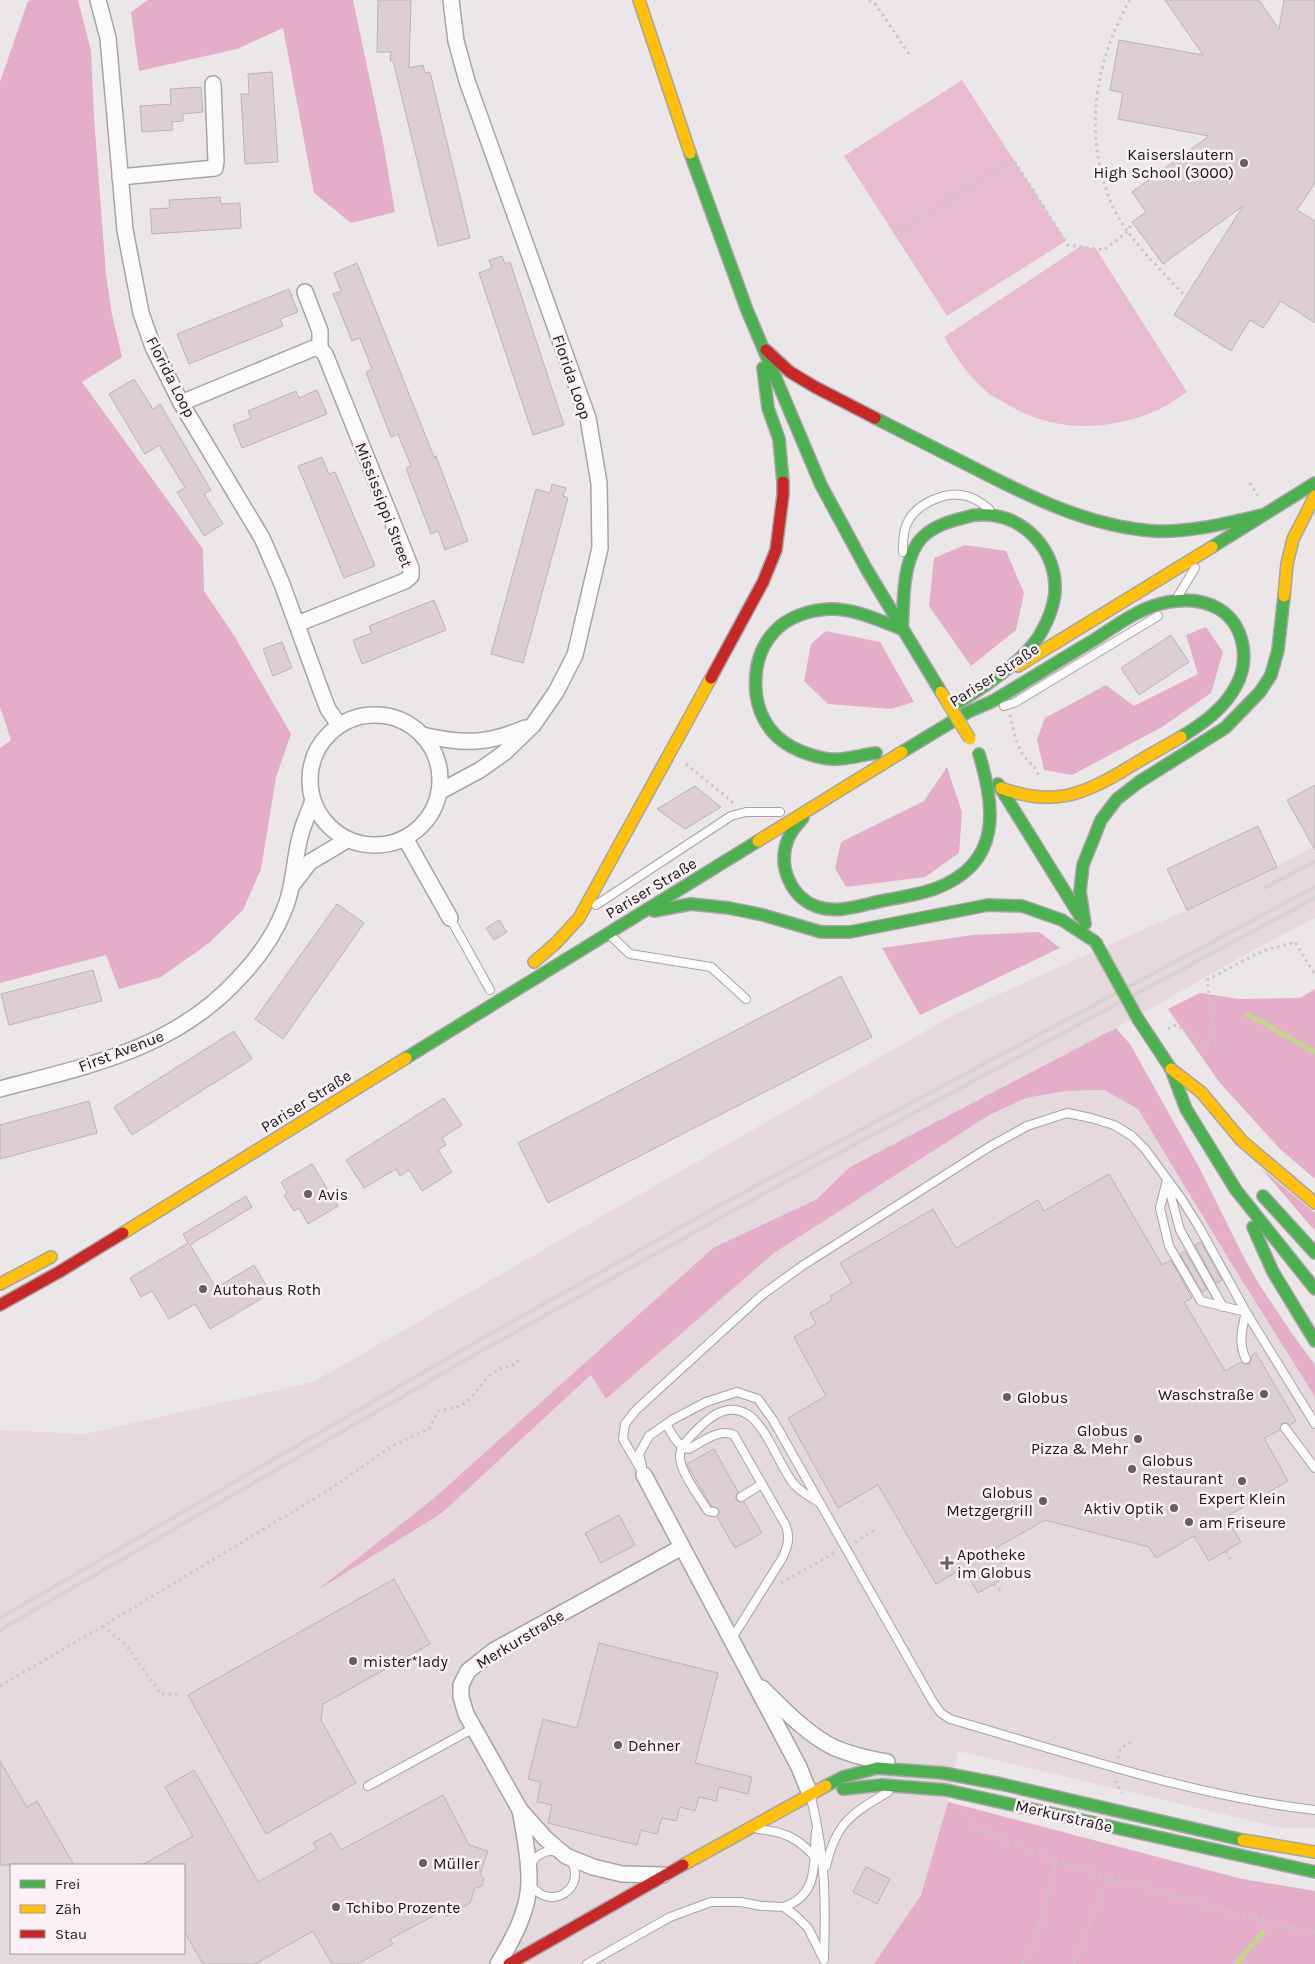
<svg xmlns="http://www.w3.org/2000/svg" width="1315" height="1964" viewBox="0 0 1315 1964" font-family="Karla,sans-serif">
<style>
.built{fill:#e6d9de;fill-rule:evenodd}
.green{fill:#e9bbd0}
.forest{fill:#e4adc8}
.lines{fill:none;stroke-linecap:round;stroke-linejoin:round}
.stream{stroke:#c5d590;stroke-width:5}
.building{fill:#dcced4;stroke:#b9b4b6}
.lane-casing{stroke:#a8a3a5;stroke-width:10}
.street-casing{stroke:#a8a3a5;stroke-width:18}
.fast-casing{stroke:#a8a3a5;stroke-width:14}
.slow-casing{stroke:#a8a3a5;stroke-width:14}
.jam-casing{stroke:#a8a3a5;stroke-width:14}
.path{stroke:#c8c7c7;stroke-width:3;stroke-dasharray:2.5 4;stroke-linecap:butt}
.lane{stroke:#fcfbfc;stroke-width:8}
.street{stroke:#fcfbfc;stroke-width:15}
.fast{stroke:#4caf50;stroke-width:11}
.slow{stroke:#ffc107;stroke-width:11}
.jam{stroke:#c62828;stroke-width:11}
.rail{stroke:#d5d3d4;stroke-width:4}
.fast-bridge-casing{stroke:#adaea1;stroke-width:14;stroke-linecap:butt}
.slow-bridge-casing{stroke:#adaea1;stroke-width:14;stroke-linecap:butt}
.fast-bridge{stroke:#4caf50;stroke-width:11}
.slow-bridge{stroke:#ffc107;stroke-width:11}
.poi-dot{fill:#645f61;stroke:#fbf0f5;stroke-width:2}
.labels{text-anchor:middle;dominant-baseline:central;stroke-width:5;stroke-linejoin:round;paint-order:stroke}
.poi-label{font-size:16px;fill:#1b1719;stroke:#fbf0f5;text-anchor:start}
.street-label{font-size:16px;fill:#1b1719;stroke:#fbf0f5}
</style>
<rect width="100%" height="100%" fill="#ebe6e8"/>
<path class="built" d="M 1315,846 L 1315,918 L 1250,952 L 1097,1039 L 850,1167 L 817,1199 L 713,1248 L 433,1499 L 321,1587 L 442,1513 L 592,1375 L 606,1399 L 774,1253 L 989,1115 L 1026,1098 L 1065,1091 L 1104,1090 L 1138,1109 L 1228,1258 L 1315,1397 L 1315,1828 L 1281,1828 L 958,1751 L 948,1802 L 921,1895 L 874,1964 L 0,1964 L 0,1430 L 85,1434 L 313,1382 L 957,1013 L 1227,892 ZM 11,1865 L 184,1865 L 184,1953 L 11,1953 Z"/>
<g class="green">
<polygon points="962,80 1066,241 947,316 844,156"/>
<path d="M 1081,246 L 1096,249 L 1187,392 C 1178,398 1168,405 1158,410 C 1106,432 1054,433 1005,403 C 999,399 991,396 986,391 C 968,376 956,357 944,337 Z"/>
</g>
<g class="forest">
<polygon points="33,0 78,0 91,51 94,118 106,275 112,314 122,357 82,382 203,549 204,591 235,637 291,734 276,777 261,869 243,910 209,943 161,977 119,989 106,955 0,983 0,748 11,740 0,707 0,82 28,1"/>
<polygon points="148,0 353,0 383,142 395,212 351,223 314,193 283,28 237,49 139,71 131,12"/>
<polygon points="965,545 1006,551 1024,593 1016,630 971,666 929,606 934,558"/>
<polygon points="1206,627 1223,652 1211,693 1162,727 1072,775 1044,770 1037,739 1045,718 1106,685 1134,706 1198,674 1186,635"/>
<polygon points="826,631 880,642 914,702 891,709 828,704 804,681 811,644"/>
<polygon points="947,767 962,812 959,853 925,877 846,887 835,868 841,842 924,801"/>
<polygon points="1039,932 1060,948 920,1015 882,948 973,935"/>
<polygon points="1315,989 1315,1179 1280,1149 1220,1083 1168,1009 1200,993 1240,999 1300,998"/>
<polygon points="1116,1028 1130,1044 1200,1169 1241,1252 1260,1286 1293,1335 1315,1365 1315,1397 1228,1258 1138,1109 1104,1090 1065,1091 1026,1098 989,1115 774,1253 606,1399 591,1375 442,1513 316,1591 433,1499 713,1248 817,1199 850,1167"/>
<polygon points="1261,1168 1315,1213 1315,1231"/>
<polygon points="948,1802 1242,1879 1315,1891 1315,1964 874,1964 921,1895"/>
</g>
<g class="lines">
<g class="stream">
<polyline points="1247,1014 1315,1052"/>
<polyline points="1236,1964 1263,1932"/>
</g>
</g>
<g class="building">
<polygon points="378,0 411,0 409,68 423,65 425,73 430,72 470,238 438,246 393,61 390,61 391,52 377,52"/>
<polygon points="1165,0 1259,0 1279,29 1284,0 1315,0 1315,183 1297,210 1315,221 1315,323 1281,301 1263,328 1250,320 1231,351 1174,315 1243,206 1163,264 1132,222 1146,212 1132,192 1209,136 1118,119 1123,93 1110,90 1119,40 1203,55"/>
<polygon points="272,72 278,162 245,164 241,94 249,94 248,74"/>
<polygon points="201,87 203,112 183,114 183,121 172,122 173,130 142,132 140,106 171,104 170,89"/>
<polygon points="220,197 221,204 240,203 241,228 152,234 150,209 170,208 169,200"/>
<polygon points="502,256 505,264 510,262 564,425 533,435 479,273 492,268 489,260"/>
<polygon points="357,263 434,457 436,456 468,541 445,550 438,531 431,534 406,468 411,466 398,434 391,437 366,372 372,369 360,338 352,341 333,294 341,291 334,273"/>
<polygon points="289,289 298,312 280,319 283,326 189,364 177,334"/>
<polygon points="134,379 153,409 160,404 211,490 204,494 223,524 204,536 177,492 185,488 159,445 145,454 109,394"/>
<polygon points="317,390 327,414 242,448 233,425 251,418 248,411 296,391 299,398"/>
<polygon points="322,457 329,474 335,472 375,566 344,578 298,466"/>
<polygon points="552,484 566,488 563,496 568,498 523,663 491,654 536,489 550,493"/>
<polygon points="434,600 446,630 362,664 353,640 372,633 369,626"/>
<polygon points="1171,635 1189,662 1139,695 1121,668"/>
<polygon points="282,642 292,668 273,676 263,649"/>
<polygon points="1315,785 1315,850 1287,800"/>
<polygon points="695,786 721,807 685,829 657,809"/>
<polygon points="1258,826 1277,867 1187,910 1167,869"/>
<polygon points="337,904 364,923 283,1039 255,1019"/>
<polygon points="499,920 507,932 494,940 486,928"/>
<polygon points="93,970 102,1001 9,1025 1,994"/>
<polygon points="841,976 872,1037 548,1203 518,1143"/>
<polygon points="234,1031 252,1059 132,1135 114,1107"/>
<polygon points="444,1098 462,1125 442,1138 446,1145 438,1150 452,1172 422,1191 409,1170 400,1176 396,1169 364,1188 346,1160"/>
<polygon points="89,1101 97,1133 0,1159 0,1125"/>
<polygon points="312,1164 338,1206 308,1224 299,1208 294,1211 284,1195 287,1193 281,1182"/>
<polygon points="1109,1174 1162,1265 1171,1260 1192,1298 1184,1302 1225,1371 1241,1362 1245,1364 1249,1364 1251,1360 1251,1356 1256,1353 1296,1421 1290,1425 1287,1423 1282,1423 1280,1430 1264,1438 1288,1481 1226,1517 1241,1542 1209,1561 1194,1536 1156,1558 1149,1547 1045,1520 996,1548 1011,1574 978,1593 963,1568 936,1584 878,1485 838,1508 788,1418 826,1396 794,1337 816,1324 810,1313 832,1300 830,1296 852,1283 840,1263 933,1209 956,1248 1038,1200 1044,1211"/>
<polygon points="246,1196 252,1207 190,1245 216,1288 254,1265 271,1293 210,1329 195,1304 169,1319 152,1291 141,1297 130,1278 188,1243 183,1234"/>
<polygon points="1201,1242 1222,1280 1216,1284 1195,1245"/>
<polygon points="1185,1251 1207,1289 1202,1292 1180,1254"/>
<polygon points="714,1449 738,1492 736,1495 736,1500 739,1502 744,1502 762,1533 735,1548 717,1517 719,1513 719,1510 711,1506 687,1464"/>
<polygon points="619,1515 635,1545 601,1563 585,1533"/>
<polygon points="394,1579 430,1644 323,1704 321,1720 356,1783 266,1834 188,1695"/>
<polygon points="599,1643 718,1673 695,1763 752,1777 748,1794 719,1787 716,1801 699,1797 695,1811 680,1807 676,1821 662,1818 657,1834 641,1830 637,1845 548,1823 552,1805 537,1802 541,1782 528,1779 543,1719 577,1728"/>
<polygon points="0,1761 27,1807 37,1801 74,1865 0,1865"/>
<polygon points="194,1770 258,1882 317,1849 313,1843 331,1833 341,1850 443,1795 469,1845 488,1851 480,1874 484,1879 482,1886 475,1888 470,1903 446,1916 443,1911 390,1939 393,1944 357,1964 332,1964 313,1931 255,1964 203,1964 184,1931 184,1865 142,1865 193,1836 165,1787"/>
<polygon points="866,1867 890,1879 877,1904 853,1892"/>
</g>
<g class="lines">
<g class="lane-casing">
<g id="lane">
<path d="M 903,552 C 903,541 903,528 910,518 C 919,504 944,492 961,495 C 972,496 981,502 989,509"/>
<polyline points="1178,596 1195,568"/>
<polyline points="1004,706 1014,703 1158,616"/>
<polyline points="596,905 731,816 746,812 780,812"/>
<polyline points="450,918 490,990"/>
<polyline points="611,936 630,954 711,967 746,999"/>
<path d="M 1167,1180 L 1160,1208 L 1169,1246 L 1201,1301 L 1246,1312 C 1242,1328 1238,1344 1246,1359"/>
<polyline points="1168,1185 1180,1230 1223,1307"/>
<path d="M 666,1424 C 672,1433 677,1447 689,1449 C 702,1442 718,1428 734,1435 L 786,1526 C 790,1538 788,1545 783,1557 L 731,1640"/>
<polyline points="1285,1428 1315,1468"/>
<path d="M 642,1466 L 639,1454 L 649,1436 L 672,1420 L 706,1402 L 737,1392 L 758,1399 L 773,1420 L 933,1702 L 941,1713 L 950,1719 C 1068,1753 1192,1796 1315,1810"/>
<polyline points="644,1475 623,1439 625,1424 636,1410 762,1295 802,1266 989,1147 1027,1126 1067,1113 1091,1118 1114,1125 1132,1136 1145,1149 1181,1198 1199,1227 1246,1312 1315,1424"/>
<polyline points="741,1497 762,1484"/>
<path d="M 714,1512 L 708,1511 C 700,1498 681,1473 680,1458 C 679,1448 686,1442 692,1435 C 706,1420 725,1401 747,1414 C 765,1424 780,1466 793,1483 C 799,1491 809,1496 817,1501"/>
<polyline points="368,1786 474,1728"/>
<path d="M 811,1798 C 825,1854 826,1899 824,1957"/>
<path d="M 758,1829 C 784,1832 797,1837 815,1857"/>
<circle cx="552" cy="1874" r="23"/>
<path d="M 826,1866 C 836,1823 851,1814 888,1792"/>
<path d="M 784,1907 C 820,1894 813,1863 816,1831"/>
<polyline points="587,1964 670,1917 711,1902 741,1902 761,1906 784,1907 797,1917 808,1928 824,1960"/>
</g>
</g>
<g class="street-casing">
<g id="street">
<polyline points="98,0 108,38 125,230 141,313 153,347 181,403 262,538 282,584 321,691 328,709 339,725"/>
<polyline points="120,177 215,168 216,161 213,84"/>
<polyline points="305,292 320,331 320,349"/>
<polyline points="181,403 314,348 320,349 325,354 411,568 411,576 405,581 297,624"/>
<circle cx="375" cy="780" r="65"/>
<path d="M 422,735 C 462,744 486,745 525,728"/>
<polyline points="439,792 480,770 504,753 533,725 556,692 575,655 600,548 599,483 588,418 467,81 456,41 451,0"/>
<polyline points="405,838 450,918"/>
<polyline points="293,884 310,862 347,840"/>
<path d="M 0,1089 C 90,1065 175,1049 240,977 C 259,957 275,934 285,908 C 294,886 294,860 300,837 C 303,825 308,813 313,801"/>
<polyline points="644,1475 799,1767 810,1794"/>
<path d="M 762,1688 C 782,1708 809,1736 835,1748 C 852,1755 869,1759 887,1762"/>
<polyline points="663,1875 622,1874 593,1867 566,1856 545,1838 520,1810 466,1714 461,1697 461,1685 468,1671 493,1651 682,1547"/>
<path d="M 498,1964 C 513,1939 530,1909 529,1878 C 529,1856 524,1832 520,1810"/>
</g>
</g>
<g class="fast-casing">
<g id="fast">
<polyline points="690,153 747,310 821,485 867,570 941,692"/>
<polyline points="763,368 768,408 779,439 783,482"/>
<path d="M 875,418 C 908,435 941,451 974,468 C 1030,497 1088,526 1153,531 C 1189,533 1227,523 1262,515"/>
<polyline points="1212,547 1315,483"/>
<path d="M 902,629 C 904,601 902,568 917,544 C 926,530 943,523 959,519 C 965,518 971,515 977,515 C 1018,511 1054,545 1055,585 C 1056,603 1048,621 1039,636 C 1023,662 978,691 951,707"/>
<path d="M 902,752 L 968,712 L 993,701 C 1027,681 1060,660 1094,640 C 1117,625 1140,607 1168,602 C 1185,599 1204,600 1219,609 C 1245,625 1250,661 1236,686 C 1224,709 1202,724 1181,737"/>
<path d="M 876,753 C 859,755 840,762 823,758 C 804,754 784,746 771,730 C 749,702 751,657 774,632 C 787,617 810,610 829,609 C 854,608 880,621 902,629"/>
<polyline points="998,784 1080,916"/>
<path d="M 803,818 C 797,825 791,831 788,839 C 777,866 791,898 818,907 C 840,914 864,904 886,900 C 903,897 921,894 937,888 C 1001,863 996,809 979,754"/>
<polyline points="654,911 691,904 729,908 763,915 821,932 850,932 988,905 1022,906 1062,920 1094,941"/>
<polyline points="1085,924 1080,891 1083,865 1101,820 1117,799 1139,782 1225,728 1260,692 1271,675 1278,650 1284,596"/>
<polyline points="1138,1019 1171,1069"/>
<polyline points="406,1058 758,841"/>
<polyline points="1171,1069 1186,1109 1236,1190 1315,1289"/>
<polyline points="1263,1196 1315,1253"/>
<polyline points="1253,1227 1273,1272 1315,1341"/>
<polyline points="826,1786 843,1777 877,1768 943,1773 1001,1784 1243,1840"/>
<polyline points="843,1789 882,1785 946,1790 1315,1872"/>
</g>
</g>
<g class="slow-casing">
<g id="slow">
<polyline points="639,0 690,153"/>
<polyline points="1284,596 1287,564 1293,539 1315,496"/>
<polyline points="1018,666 1212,547"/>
<path d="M 1001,788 C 1055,808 1085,794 1131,766 C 1147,756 1164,747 1181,737"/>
<polyline points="758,841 902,752"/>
<polyline points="534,962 556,943 579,918 711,678"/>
<polyline points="1171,1069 1201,1092 1242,1141 1315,1203"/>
<polyline points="123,1233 406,1058"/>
<polyline points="0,1284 51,1257"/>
<polyline points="1243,1840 1315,1852"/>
<polyline points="683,1865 826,1786"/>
</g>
</g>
<g class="jam-casing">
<g id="jam">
<polyline points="766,350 790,372 815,387 875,418"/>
<polyline points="711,678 763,582 776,550 783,495 783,482"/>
<polyline points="0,1305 59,1272 123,1233"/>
<polyline points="509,1964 683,1865"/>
</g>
</g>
<g class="path">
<polyline points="869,0 876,5 909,54"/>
<path d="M 1130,0 C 1125,7 1122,16 1118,24 C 1091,80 1087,147 1112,205 C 1126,237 1162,271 1186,297"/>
<polyline points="895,234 1013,159 1068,245 1104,250 1128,231 1132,222"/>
<polyline points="1250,483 1258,496"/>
<path d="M 1010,715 C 1013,728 1016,744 1024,756 C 1031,766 1036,764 1039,778"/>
<polyline points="686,764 735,804"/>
<polyline points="1168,1029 1176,1025 1216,1048 1207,980 1262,951 1295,942 1315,975"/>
<polyline points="855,1542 876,1529"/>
<polyline points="1226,1551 1231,1561"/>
<polyline points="781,1583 836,1552"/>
<polyline points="994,1584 1003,1593"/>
<polyline points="103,1626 126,1645 161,1694 178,1694"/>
<path d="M 0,1686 L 103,1626 L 332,1488 L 392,1446 L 429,1429 L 438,1411 C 445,1409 455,1408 462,1405 C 479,1395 488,1365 511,1367 L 520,1359"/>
<polyline points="1118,1758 1120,1749 1134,1740"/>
<polyline points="1115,1781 1122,1793"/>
<polyline points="965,1814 977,1829 1056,1861 1208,1906 1315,1933"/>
<polyline points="1022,1964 1034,1942 1056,1861"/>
<polyline points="1074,1964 1108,1876"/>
</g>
<use href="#lane" class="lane"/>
<use href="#street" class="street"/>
<use href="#fast" class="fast"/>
<use href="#slow" class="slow"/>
<use href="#jam" class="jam"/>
<g class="rail">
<polyline points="1264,888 1315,862"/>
<polyline points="0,1618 467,1347 720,1205 1315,887"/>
<polyline points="0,1630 476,1354 783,1183 1315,898"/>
</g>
<g class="fast-bridge-casing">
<polyline id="fast-bridge" points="1095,941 1138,1019"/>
</g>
<g class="slow-bridge-casing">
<polyline id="slow-bridge" points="941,692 970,739"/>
</g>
<use href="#fast-bridge" class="fast-bridge"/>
<use href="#slow-bridge" class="slow-bridge"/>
</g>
<g class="poi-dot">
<circle cx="1244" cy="163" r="5"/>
<circle cx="308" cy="1194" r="5"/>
<circle cx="203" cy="1289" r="5"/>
<circle cx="1264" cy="1394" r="5"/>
<circle cx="1007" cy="1397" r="5"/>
<circle cx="1138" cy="1439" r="5"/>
<circle cx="1132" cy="1469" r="5"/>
<circle cx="1242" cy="1481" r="5"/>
<circle cx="1043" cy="1501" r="5"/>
<circle cx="1174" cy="1508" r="5"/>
<circle cx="1189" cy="1522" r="5"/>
<path d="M944.5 1555.5h5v5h5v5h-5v5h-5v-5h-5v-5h5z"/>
<circle cx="353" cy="1661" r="5"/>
<circle cx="618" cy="1745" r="5"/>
<circle cx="423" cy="1863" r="5"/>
<circle cx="336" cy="1907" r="5"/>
</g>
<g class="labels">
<g class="poi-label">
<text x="1234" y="154" text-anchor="end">Kaiserslautern<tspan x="1234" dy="18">High School (3000)</tspan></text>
<text x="318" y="1194">Avis</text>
<text x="213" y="1289">Autohaus Roth</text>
<text x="1254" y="1394" text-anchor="end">Waschstraße</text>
<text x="1017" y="1397">Globus</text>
<text x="1128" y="1430" text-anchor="end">Globus<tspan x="1128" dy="18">Pizza &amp; Mehr</tspan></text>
<text x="1142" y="1460">Globus<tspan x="1142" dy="18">Restaurant</tspan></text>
<text x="1033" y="1492" text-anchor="end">Globus<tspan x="1033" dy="18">Metzgergrill</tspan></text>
<text x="1242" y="1498" text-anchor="middle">Expert Klein</text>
<text x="1164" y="1508" text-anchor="end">Aktiv Optik</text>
<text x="1199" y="1522">am Friseure</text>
<text x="957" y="1554">Apotheke<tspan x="957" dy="18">im Globus</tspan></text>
<text x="363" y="1661">mister*lady</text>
<text x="628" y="1745">Dehner</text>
<text x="433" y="1863">Müller</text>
<text x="346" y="1907">Tchibo Prozente</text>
</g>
<g class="street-label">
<text transform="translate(171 377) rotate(63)">Florida Loop</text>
<text transform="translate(572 377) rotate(71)">Florida Loop</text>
<text transform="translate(384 505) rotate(69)">Mississippi Street</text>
<text transform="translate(994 675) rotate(-33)">Pariser Straße</text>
<text transform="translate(651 888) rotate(-31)">Pariser Straße</text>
<text transform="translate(121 1051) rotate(-21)">First Avenue</text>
<text transform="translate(306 1101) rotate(-32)">Pariser Straße</text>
<text transform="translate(520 1639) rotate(-31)">Merkurstraße</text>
<text transform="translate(1064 1816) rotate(13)">Merkurstraße</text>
</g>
</g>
<rect x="10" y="1864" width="175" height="90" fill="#fbf0f5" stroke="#a1999d"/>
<rect x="20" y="1880" width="25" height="8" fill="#4caf50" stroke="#a1999d"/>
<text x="55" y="1889" font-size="15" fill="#1b1719">Frei</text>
<rect x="20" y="1905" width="25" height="8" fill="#ffc107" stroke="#a1999d"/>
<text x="55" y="1914" font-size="15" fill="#1b1719">Zäh</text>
<rect x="20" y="1930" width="25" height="8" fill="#c62828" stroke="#a1999d"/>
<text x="55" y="1939" font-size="15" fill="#1b1719">Stau</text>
</svg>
